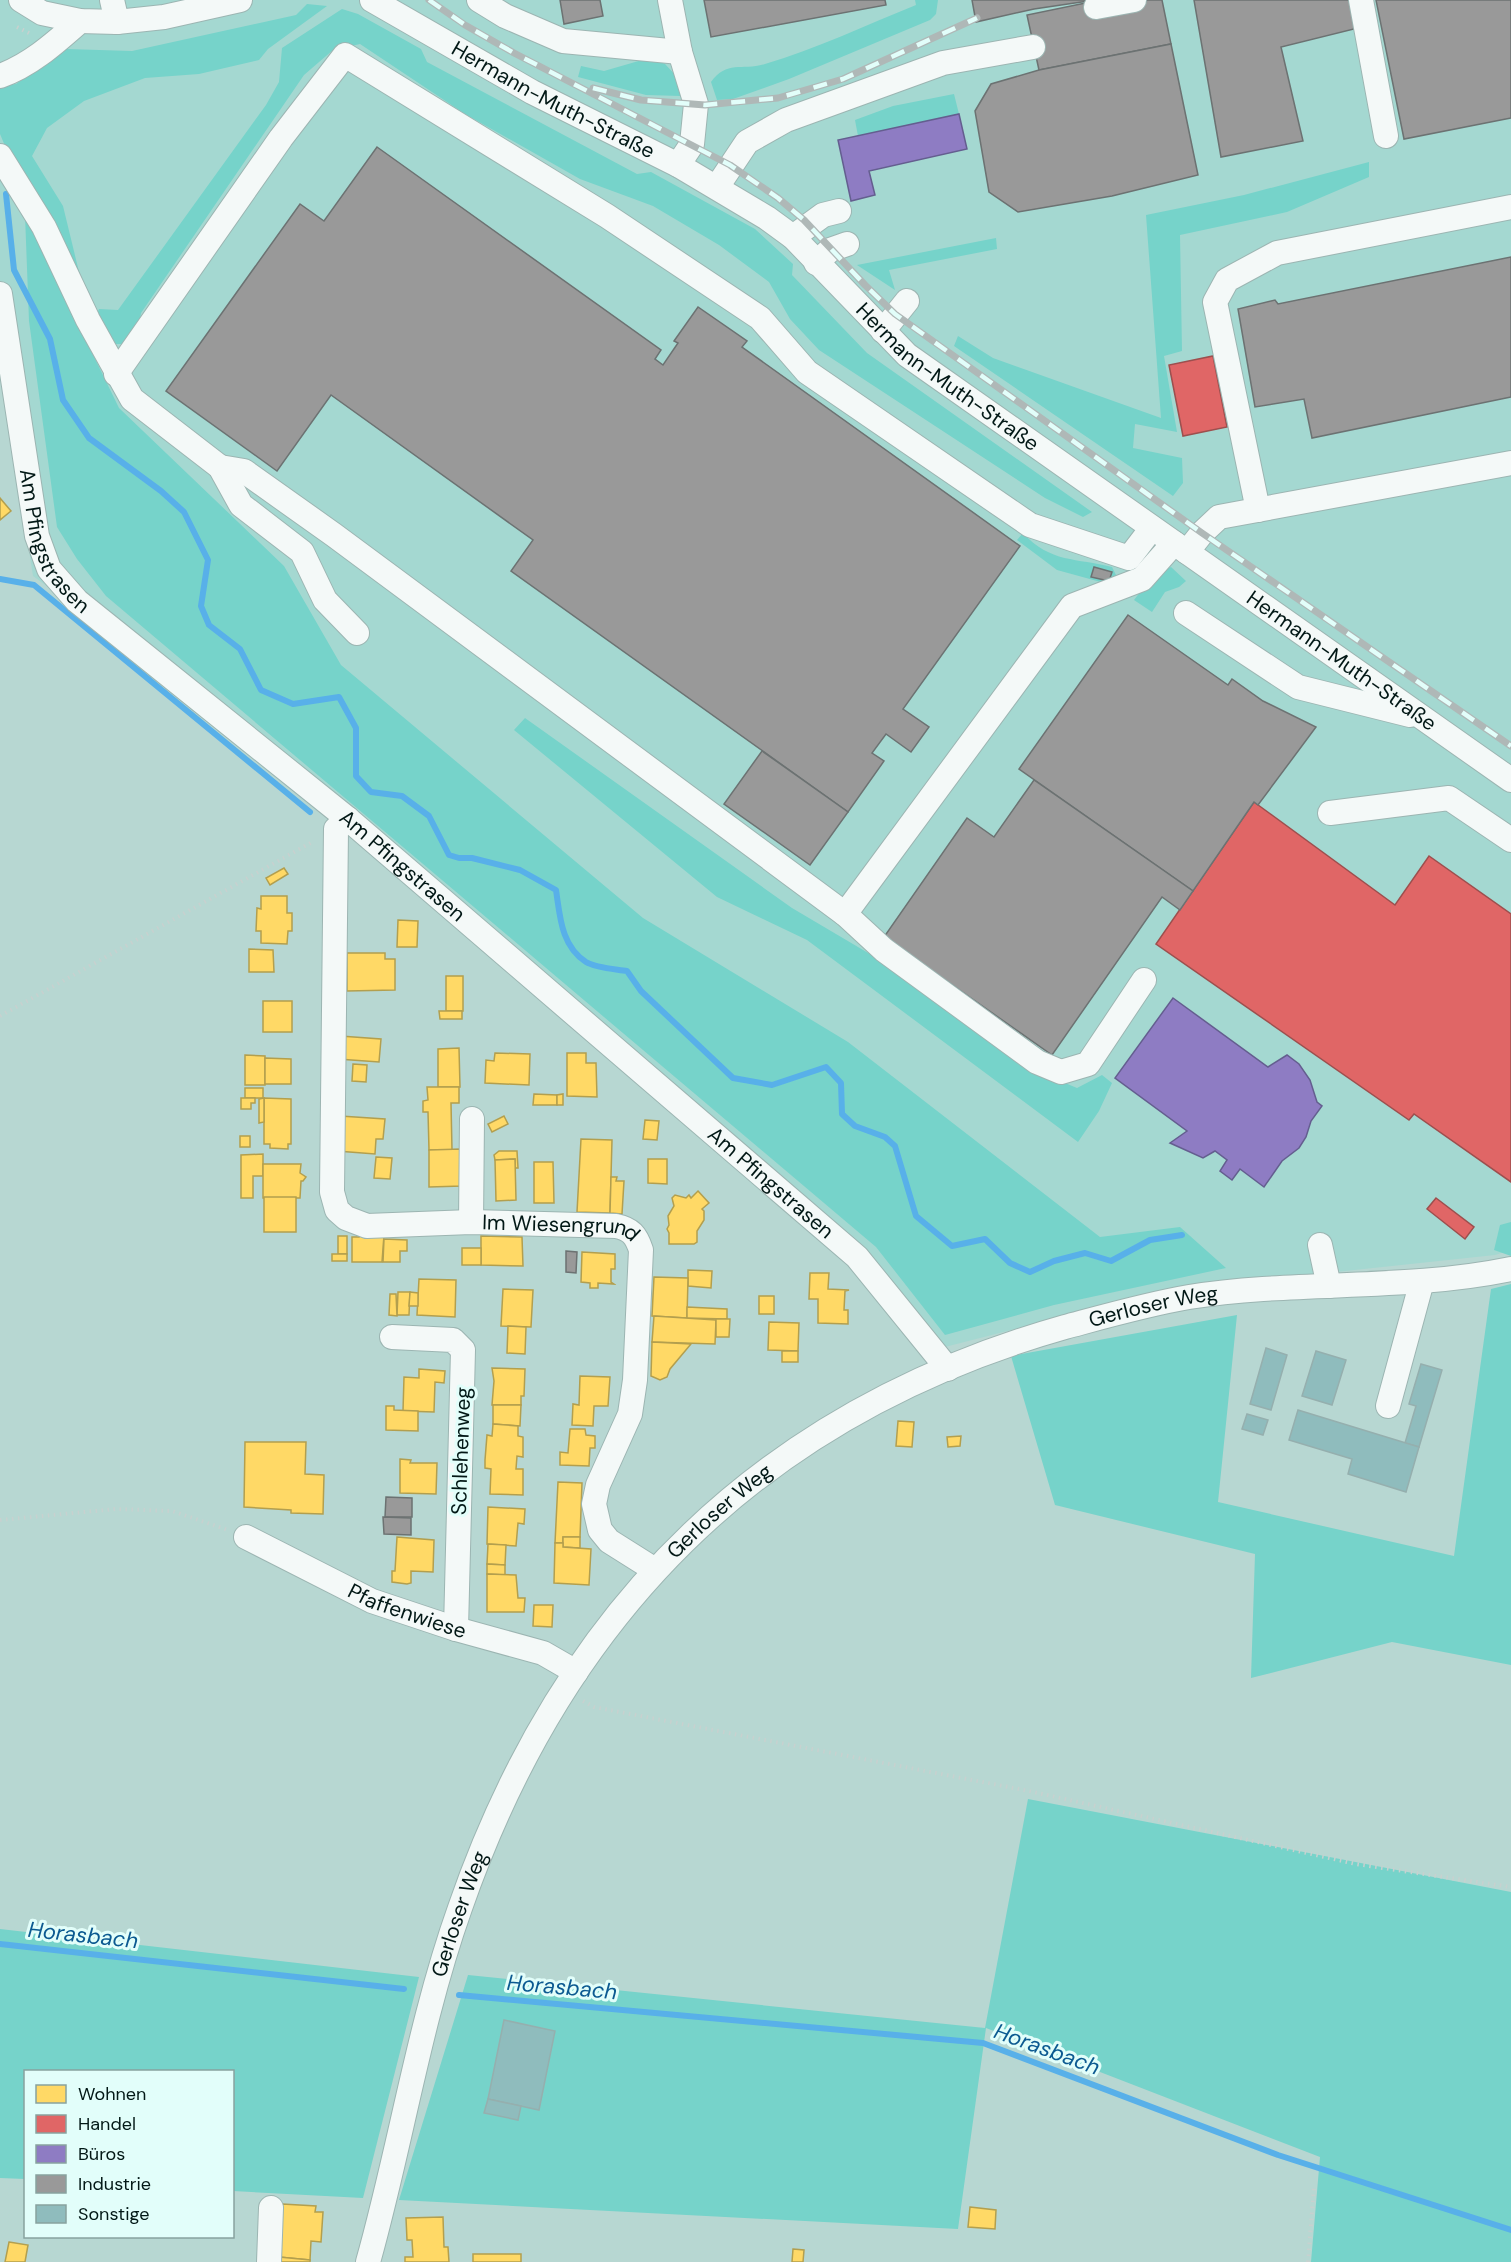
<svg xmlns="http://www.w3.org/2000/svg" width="1511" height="2262" viewBox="0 0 1511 2262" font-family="'DM Sans',sans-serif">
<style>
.built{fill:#a4d8d1}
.green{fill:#76d3ca}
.homes{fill:#ffd966;stroke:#b39f4e;stroke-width:1.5}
.shops{fill:#e06666;stroke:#9d4f4e;stroke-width:1.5}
.offices{fill:#8e7cc3;stroke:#645e8f;stroke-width:1.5}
.industry{fill:#999;stroke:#6c7272;stroke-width:1.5}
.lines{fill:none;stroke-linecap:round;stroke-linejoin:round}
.stream{stroke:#58b0e9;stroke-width:6}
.building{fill:#8fbcbd;stroke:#95afae;stroke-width:1.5}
.minor-casing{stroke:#9cb5b2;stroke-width:26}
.path{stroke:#c7d1cf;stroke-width:4;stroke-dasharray:1.5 4.5;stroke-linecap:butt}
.minor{stroke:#f4f9f8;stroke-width:24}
.rail-casing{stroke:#afb8b7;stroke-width:7}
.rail{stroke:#e2fefa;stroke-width:4.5;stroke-dasharray:14;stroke-linecap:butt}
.labels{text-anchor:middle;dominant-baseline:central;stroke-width:6;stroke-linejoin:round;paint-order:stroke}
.street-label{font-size:21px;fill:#021816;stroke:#e2fefa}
.water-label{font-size:22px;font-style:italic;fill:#0c5a91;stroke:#e2fefa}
</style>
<rect width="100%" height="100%" fill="#b7d7d2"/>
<polygon class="built" points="0,0 1511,0 1511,1250 1495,1255 1167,1290 941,1348 353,812 33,576 0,362"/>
<g class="green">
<path d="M 915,0 L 938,0 L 936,14 L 930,20 L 789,79 L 733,99 L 717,100 L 711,82 C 727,60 742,71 765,64 C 816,49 866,25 916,5 Z"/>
<polygon points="307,4 327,6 268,49 259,60 199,74 145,78 84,101 47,128 32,156 63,206 80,276 11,160 0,134 0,86 16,84 66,49 132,51 296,15"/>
<polygon points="342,9 358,14 421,49 427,62 637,174 651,172 755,229 793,264 792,275 867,353 1092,512 1083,517 1045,498 819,350 790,319 769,282 719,245 653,206 580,179 465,114 360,44 333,50 304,75 141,313 138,332 129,344 113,344 96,316 99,309 118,310 266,105 279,82 282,48"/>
<polygon points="649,58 665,64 679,79 681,96 646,95 578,77 581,66 604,71"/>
<polygon points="954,94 959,114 858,136 855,120 893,106"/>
<polygon points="1369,162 1369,177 1287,212 1180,235 1182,351 1164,356 1177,432 1135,424 1133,448 1182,458 1183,483 1173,496 954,346 958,336 993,358 1161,418 1146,215 1244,195"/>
<polygon points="25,215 119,408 284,566 341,665 643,918 848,1042 1100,1237 1180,1227 1226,1268 1054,1305 945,1335 876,1247 106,596 77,559 57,527 29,321"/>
<polygon points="996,238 997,249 889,270 895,290 857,265"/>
<path d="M 1023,533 C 1050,563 1077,558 1112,567 L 1117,577 L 1108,584 L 1057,570 L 1017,540 Z"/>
<polygon points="1171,567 1186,581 1179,587 1165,592 1152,612 1134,600 1154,574"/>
<polygon points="525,718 792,908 880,960 1029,1068 1077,1088 1102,1075 1112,1083 1099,1111 1078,1142 807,940 717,897 514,730"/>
<polygon points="1511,1222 1511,1256 1494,1250 1500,1225"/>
<polygon points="1511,1284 1511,1665 1392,1642 1251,1678 1255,1554 1055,1505 1011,1356 1237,1315 1218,1502 1454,1556 1491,1289"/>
<polygon points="1028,1799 1511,1892 1511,2262 1311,2262 1320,2157 986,2028 958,2229 399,2200 468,1975 985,2028"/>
<polygon points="0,1929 419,1977 363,2198 233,2191 232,2072 26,2072 25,2179 0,2178"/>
</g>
<g class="homes">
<polygon points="0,498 11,511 0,520"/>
<polygon points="284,868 288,874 270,885 266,878"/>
<polygon points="261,896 287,896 287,913 292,913 292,931 288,931 287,944 261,943 261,931 256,931 257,908 261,909"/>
<polygon points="398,920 418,921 417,947 397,947"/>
<polygon points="249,949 273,950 274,972 249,972"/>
<polygon points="347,953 385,953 385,959 395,959 395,990 347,991"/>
<rect x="446" y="976" width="17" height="35"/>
<rect x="263" y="1001" width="29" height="31"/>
<polygon points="439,1011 462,1011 462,1019 440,1019"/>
<polygon points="340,1036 381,1039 379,1062 338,1059"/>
<polygon points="459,1048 460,1087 438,1087 438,1049"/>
<polygon points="495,1053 530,1054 529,1085 485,1083 486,1060 494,1061"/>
<polygon points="567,1053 586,1053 586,1063 596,1063 597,1097 567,1096"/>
<polygon points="245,1055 265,1056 265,1085 245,1085"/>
<polygon points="265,1058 291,1059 291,1084 265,1084"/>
<polygon points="353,1064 367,1065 366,1082 352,1081"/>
<polygon points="427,1087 459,1087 459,1103 451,1103 452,1150 429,1150 428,1112 423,1112 423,1101 428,1100"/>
<rect x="245" y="1088" width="18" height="10"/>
<polygon points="534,1094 557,1095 557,1105 533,1105"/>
<polygon points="563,1094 563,1105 557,1105 557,1095"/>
<polygon points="241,1098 255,1098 255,1103 251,1103 251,1109 241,1109"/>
<polygon points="264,1098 291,1099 291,1144 288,1144 288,1149 270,1148 270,1144 264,1144"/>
<polygon points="264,1098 264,1122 259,1123 259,1099"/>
<polygon points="340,1116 385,1119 383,1139 376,1139 375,1154 337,1151"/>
<polygon points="504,1116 508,1124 492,1132 488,1124"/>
<polygon points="645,1120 659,1121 657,1140 643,1139"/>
<rect x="240" y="1136" width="10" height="11"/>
<polygon points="581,1139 612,1140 610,1213 577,1212"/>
<polygon points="461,1149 462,1186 429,1187 429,1150"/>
<polygon points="499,1151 517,1151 518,1168 515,1168 515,1159 495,1160 494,1155"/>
<polygon points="263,1154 263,1176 253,1176 253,1198 241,1198 241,1155"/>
<polygon points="376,1157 392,1158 390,1179 374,1178"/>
<polygon points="515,1159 516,1200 496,1201 495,1160"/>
<polygon points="648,1159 667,1159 667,1184 648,1183"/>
<polygon points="534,1162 553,1162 554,1203 534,1203"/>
<polygon points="263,1164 301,1164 300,1173 306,1177 303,1181 301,1181 300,1198 263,1198"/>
<polygon points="611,1177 617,1177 616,1181 624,1181 622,1214 610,1213"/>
<polygon points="698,1191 709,1203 702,1209 704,1211 704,1220 697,1231 697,1242 694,1244 669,1244 669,1233 667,1229 669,1225 668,1216 674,1206 672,1198 675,1195 686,1198 689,1195 691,1198"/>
<rect x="264" y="1197" width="32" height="35"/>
<polygon points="359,1232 384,1235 382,1262 352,1262 352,1237 359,1237"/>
<rect x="338" y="1236" width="9" height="18"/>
<polygon points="481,1236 522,1237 523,1266 481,1265"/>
<polygon points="384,1239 407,1240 407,1251 400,1251 400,1262 383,1262"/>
<rect x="462" y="1248" width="19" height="17"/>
<polygon points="582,1252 615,1254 615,1269 611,1269 611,1282 614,1284 598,1283 598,1288 590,1288 590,1283 581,1282"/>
<rect x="332" y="1254" width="15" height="7"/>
<polygon points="688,1270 712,1271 711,1288 688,1286"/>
<polygon points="810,1273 829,1273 828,1289 849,1290 845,1291 844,1310 848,1310 848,1324 818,1323 818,1299 809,1299"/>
<polygon points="654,1277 688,1278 687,1318 652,1316"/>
<polygon points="419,1279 456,1280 455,1317 417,1315"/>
<polygon points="503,1289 533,1290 531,1327 501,1326"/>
<polygon points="398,1292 410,1292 409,1315 397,1315"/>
<polygon points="410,1292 418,1293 418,1306 409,1306"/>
<polygon points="390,1294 396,1294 397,1316 389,1315"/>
<rect x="759" y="1296" width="15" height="18"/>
<polygon points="687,1307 727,1309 727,1319 687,1318"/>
<polygon points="654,1316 716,1320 715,1344 652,1342"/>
<polygon points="716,1319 730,1319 729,1337 716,1337"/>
<polygon points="769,1322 799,1323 798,1351 768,1350"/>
<polygon points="508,1326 526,1327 525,1354 507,1353"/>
<polygon points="652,1342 691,1344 670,1369 667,1377 660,1380 651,1376"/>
<rect x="782" y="1351" width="16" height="11"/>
<polygon points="492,1368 525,1369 524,1396 521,1396 521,1405 492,1405 494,1381"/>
<polygon points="419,1369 445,1371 444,1383 435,1382 434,1412 403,1411 404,1377 419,1378"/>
<polygon points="580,1376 610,1377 608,1406 594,1406 593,1426 572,1425 573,1404 579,1405"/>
<polygon points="493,1405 521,1405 520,1426 493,1424"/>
<polygon points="386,1406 394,1406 394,1410 418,1411 418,1431 386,1430"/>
<polygon points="898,1421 914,1422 912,1447 896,1446"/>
<polygon points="493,1424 518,1426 518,1436 523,1437 523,1457 517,1456 516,1469 523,1469 523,1495 490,1494 491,1469 485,1468 485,1460 487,1435 492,1436"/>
<polygon points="570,1429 585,1429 586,1435 595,1436 595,1448 590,1448 589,1466 560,1465 560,1452 568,1453"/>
<polygon points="961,1436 960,1446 948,1447 947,1437"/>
<polygon points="245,1442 306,1442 305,1474 324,1475 323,1514 291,1513 291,1510 244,1507"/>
<polygon points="400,1459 411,1460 410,1463 437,1463 436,1494 400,1493"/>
<polygon points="558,1482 582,1483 580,1537 563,1537 563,1543 555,1543"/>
<polygon points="488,1507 525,1509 524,1524 518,1523 516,1546 487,1544"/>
<polygon points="397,1537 434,1540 433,1572 411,1571 411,1583 407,1584 392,1582 392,1571 395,1571"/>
<polygon points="563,1537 580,1537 580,1548 563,1547"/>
<polygon points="555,1543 563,1543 563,1547 591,1549 589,1585 554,1583"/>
<polygon points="488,1544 506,1545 505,1565 487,1564"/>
<polygon points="487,1564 505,1565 505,1575 487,1574"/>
<polygon points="487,1574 516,1575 518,1598 525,1598 524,1612 487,1612"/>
<polygon points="534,1605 553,1605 552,1627 533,1626"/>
<polygon points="282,2204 316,2206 315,2212 323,2212 321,2242 311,2241 310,2260 279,2257"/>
<polygon points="970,2207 996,2210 995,2229 968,2227"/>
<polygon points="443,2217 444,2247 448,2247 449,2262 405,2262 405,2257 413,2257 412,2240 407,2240 406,2218"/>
<polygon points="9,2242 28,2245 25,2262 5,2262"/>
<polygon points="793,2249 804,2250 803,2262 792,2262"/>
<rect x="473" y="2254" width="48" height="8"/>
<polygon points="279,2257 310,2260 310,2262 278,2262"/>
</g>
<g class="shops">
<polygon points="1213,356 1227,427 1183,436 1169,365"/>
<polygon points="1254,802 1395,905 1429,856 1511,914 1511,1182 1414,1114 1409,1120 1156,944"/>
<polygon points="1436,1198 1474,1227 1465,1239 1427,1209"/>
</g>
<g class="offices">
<polygon points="959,114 967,149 869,171 875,195 851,201 838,140"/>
<polygon points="1173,998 1268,1067 1287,1055 1299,1064 1310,1080 1317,1102 1322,1106 1311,1121 1306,1137 1299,1148 1282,1161 1264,1187 1240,1169 1232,1180 1220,1171 1227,1160 1215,1151 1203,1158 1170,1143 1187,1131 1115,1078"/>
</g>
<g class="industry">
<polygon points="560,0 600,0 603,16 564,24"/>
<polygon points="704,0 885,0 886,5 711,37"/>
<polygon points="972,0 1095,0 1034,9 976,22"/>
<polygon points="1100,0 1162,0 1171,44 1039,70 1027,15"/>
<polygon points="1194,0 1353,0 1358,28 1281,47 1303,141 1221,157"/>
<polygon points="1376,0 1511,0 1511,118 1404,139"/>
<polygon points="1171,44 1198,175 1112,196 1018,212 989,192 975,111 991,84 1039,70"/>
<polygon points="377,147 661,350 655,359 663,365 678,343 674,341 698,307 747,341 742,347 1020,546 903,709 929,727 911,752 886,734 872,753 884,761 848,812 511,571 533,540 331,395 277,471 166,391 300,204 324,221"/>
<polygon points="1511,257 1511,397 1312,438 1304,399 1255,407 1238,309 1275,300 1278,304"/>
<polygon points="1094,567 1112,572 1109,581 1091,577"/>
<polygon points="1128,615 1228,685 1232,679 1263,701 1316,727 1258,805 1254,802 1193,891 1019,769"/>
<polygon points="762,751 848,812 810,865 724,804"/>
<polygon points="1034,780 1193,891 1180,910 1162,897 1052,1055 884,937 967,818 994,837"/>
<polygon points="566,1251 577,1252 576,1273 566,1272"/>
<polygon points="386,1497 412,1498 412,1517 385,1517"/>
<polygon points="383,1517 411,1518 411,1535 384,1534"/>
</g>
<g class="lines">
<g class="stream">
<path d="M 6,194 L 14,270 L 50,339 L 63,400 L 89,438 L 161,491 L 184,512 L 208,560 L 201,606 L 209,625 L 240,649 L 261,690 L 293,704 L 339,697 L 356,728 L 356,776 L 371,792 L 402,796 L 429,816 L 449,855 L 459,858 L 472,858 L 520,870 L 556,890 C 560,916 561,946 586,962 C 596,968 615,969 627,971 L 641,991 L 733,1078 L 772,1085 L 826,1067 L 841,1083 L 842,1114 L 855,1126 L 885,1137 L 895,1146 L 916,1216 L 952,1246 L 985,1239 L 1010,1263 L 1030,1272 L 1054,1261 L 1085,1253 L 1111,1261 L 1150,1240 L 1182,1235"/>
<polyline points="0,579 34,585 310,812"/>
<polyline points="0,1944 404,1989"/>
<polyline points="459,1995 983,2043 1278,2155 1511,2230"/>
</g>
</g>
<g class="building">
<polygon points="1266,1348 1287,1355 1271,1410 1250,1404"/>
<polygon points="1316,1351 1346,1360 1332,1405 1302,1396"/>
<polygon points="1421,1364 1442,1370 1419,1447 1405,1443 1416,1406 1409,1404"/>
<polygon points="1298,1410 1419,1447 1406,1492 1348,1474 1352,1459 1289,1440"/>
<polygon points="1247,1414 1268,1420 1263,1435 1242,1429"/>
<polygon points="504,2020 555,2031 539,2110 488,2099"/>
<polygon points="488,2099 521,2106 518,2120 484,2113"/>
</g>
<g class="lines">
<g class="minor-casing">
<g id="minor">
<polyline points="21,0 42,13 80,21 117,22 164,17 240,0"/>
<polyline points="112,0 117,22"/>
<path id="s1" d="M 372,0 L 532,92 L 678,165 L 767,218 L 793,237 L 907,355 L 1511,780"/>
<polyline points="479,0 505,16 563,41 680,52"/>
<polyline points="670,0 680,52 696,104 692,144 678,165"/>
<polyline points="1361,0 1386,136"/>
<polyline points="1096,7 1134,0"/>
<path d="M 0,76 C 31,65 56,42 80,21"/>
<polyline points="0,156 44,227 88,320 132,399 220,467 241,505 302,552 325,600 357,633"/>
<polyline points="717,187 747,142 786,120 943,63 1033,47"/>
<polyline points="793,237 823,215 839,211"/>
<polyline points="816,263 830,250 847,244"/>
<path id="s2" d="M 0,294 L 37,536 L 49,569 L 77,601 L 348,819 L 857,1257 L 948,1369"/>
<polyline points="883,331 907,301"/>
<polyline points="116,374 281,138 345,55 607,216 760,318 807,372 1030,525 1129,558 1152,528"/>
<polyline points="220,467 244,471 334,535 845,914 884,950 1037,1062 1061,1072 1088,1064 1144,980"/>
<polyline points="1258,510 1215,302 1227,280 1277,253 1511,207"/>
<polyline points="1187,552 1202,533 1219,517 1511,463"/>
<polyline points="1186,613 1298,687 1410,715"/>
<polyline points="1330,813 1449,798 1511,840"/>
<path id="s3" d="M 348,819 L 336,829 L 332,1192 L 337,1210 L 346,1218 L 367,1226 L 471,1222 L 616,1226 C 631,1229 636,1235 641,1250 L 635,1380 L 630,1414 L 598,1485 L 594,1504 L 600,1530 L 609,1541 L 655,1570"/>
<polyline points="845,914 1072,606 1142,579 1174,543"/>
<polyline points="471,1222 472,1119"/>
<polyline points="1320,1245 1329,1286"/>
<polyline points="392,1337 453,1340 463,1350 456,1629"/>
<polyline points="1388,1406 1422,1281"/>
<path id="s4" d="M 246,1537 L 372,1601 L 456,1629 L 543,1653 L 576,1672"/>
<polyline points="269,2262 271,2208"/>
<path id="s5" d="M 368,2262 C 401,2145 419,2023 460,1908 C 563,1611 761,1413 1065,1327 C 1106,1316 1148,1304 1189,1297 C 1296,1280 1405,1291 1511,1269"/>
</g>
</g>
<g class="path">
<polyline points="17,27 29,33"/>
<polyline points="0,1016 314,841"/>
<polyline points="0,1520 116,1509 172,1511 228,1530"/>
<polyline points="583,1701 594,1707 1029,1791 1356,1864 1511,1887"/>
<polyline points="1308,2262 1314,2187"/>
</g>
<use href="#minor" class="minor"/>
<g class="rail-casing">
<g id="rail">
<polyline points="429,0 465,25 514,53 730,165 778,198 804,220 865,285 895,314 1202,533 1511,746"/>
<polyline points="593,88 641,100 705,105 778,98 843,79 977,18"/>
</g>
</g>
<use href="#rail" class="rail"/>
</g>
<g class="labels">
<g class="street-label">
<text stroke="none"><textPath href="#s1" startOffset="207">Hermann-Muth-Straße</textPath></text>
<text stroke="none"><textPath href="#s1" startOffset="693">Hermann-Muth-Straße</textPath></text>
<text stroke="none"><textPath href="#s2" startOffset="256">Am Pfingstrasen</textPath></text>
<text stroke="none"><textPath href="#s1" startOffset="1179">Hermann-Muth-Straße</textPath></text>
<text stroke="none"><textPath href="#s2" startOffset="742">Am Pfingstrasen</textPath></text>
<text stroke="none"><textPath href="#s2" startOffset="1228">Am Pfingstrasen</textPath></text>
<text stroke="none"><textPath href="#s3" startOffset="626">Im Wiesengrund</textPath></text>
<text stroke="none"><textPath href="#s5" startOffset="1332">Gerloser Weg</textPath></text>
<text transform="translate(461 1451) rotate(-88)">Schlehenweg</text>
<text stroke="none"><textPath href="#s5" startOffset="846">Gerloser Weg</textPath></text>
<text stroke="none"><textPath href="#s4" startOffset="178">Pfaffenwiese</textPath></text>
<text stroke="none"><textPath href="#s5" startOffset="360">Gerloser Weg</textPath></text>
</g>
<g class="water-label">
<text transform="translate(83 1935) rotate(6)">Horasbach</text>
<text transform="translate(562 1987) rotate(5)">Horasbach</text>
<text transform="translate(1047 2049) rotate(20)">Horasbach</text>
</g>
</g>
<rect x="24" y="2070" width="210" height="168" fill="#e2fefa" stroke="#88a29f" stroke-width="1.5"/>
<rect x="36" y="2085" width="30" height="18" fill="#ffd966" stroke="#88a29f" stroke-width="1.5"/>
<text x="78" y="2100" font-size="18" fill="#021816">Wohnen</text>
<rect x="36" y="2115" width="30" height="18" fill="#e06666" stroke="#88a29f" stroke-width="1.5"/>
<text x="78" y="2130" font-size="18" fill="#021816">Handel</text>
<rect x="36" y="2145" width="30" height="18" fill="#8e7cc3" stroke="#88a29f" stroke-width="1.5"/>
<text x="78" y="2160" font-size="18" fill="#021816">Büros</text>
<rect x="36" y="2175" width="30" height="18" fill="#999999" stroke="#88a29f" stroke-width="1.5"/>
<text x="78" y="2190" font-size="18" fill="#021816">Industrie</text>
<rect x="36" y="2205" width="30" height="18" fill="#8fbcbd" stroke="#88a29f" stroke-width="1.5"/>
<text x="78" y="2220" font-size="18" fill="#021816">Sonstige</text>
</svg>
